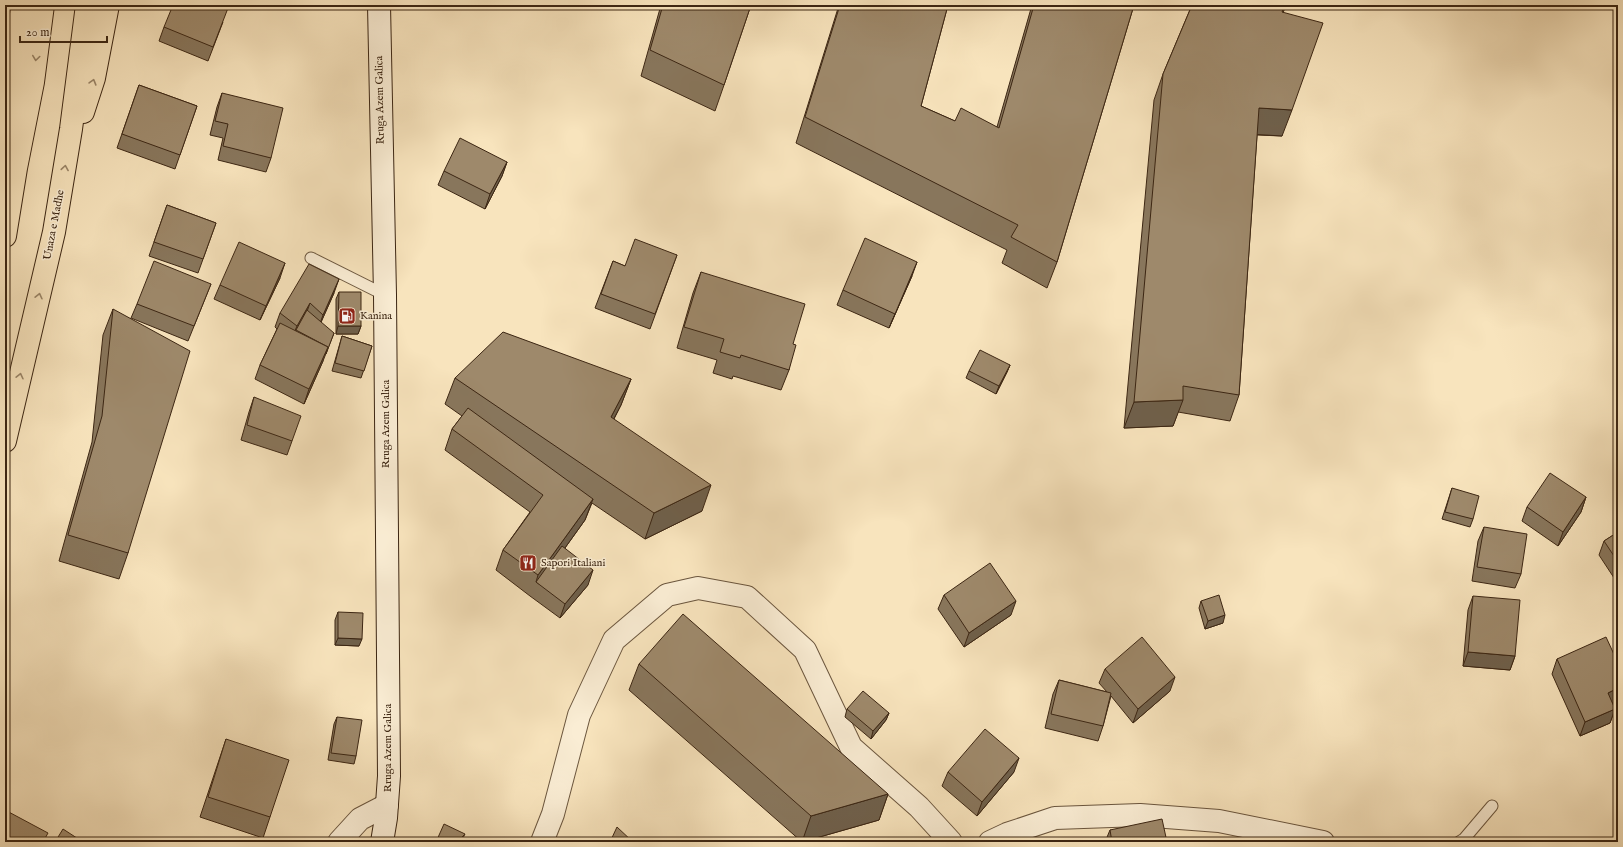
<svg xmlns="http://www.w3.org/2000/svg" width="1623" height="847" viewBox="0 0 1623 847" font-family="'IM FELL English',serif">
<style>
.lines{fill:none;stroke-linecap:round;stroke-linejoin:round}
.lane-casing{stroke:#6b563e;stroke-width:13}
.street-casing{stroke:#6b563e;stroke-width:24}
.secondary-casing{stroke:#3c2613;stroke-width:24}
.highway-casing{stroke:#3c2613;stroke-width:24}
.lane{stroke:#faedd4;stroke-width:11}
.street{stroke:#faedd4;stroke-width:22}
.secondary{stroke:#faedd4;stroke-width:22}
.highway{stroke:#f8e4bd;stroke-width:22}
.wall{fill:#88765c;stroke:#3c2613}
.shaded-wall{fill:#6f604b;stroke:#3c2613}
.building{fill:#9e896b;stroke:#3c2613}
.oneway{stroke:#9a8568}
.labels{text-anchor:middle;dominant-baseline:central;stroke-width:3;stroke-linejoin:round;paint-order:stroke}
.street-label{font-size:11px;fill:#3c2613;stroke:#faedd4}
.poi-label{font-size:11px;fill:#3c2613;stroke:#faedd4;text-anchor:start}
</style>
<rect width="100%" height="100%" fill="#f8e4bd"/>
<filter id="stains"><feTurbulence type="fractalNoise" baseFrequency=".005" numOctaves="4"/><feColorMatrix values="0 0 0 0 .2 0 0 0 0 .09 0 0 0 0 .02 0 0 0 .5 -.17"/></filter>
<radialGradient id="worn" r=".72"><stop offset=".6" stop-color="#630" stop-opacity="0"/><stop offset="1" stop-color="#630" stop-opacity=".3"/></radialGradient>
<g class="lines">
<g class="lane-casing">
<g id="lane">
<polyline points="311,258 385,295"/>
<polyline points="1459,842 1464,839 1492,806"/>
</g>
</g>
<g class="street-casing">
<g id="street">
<polyline points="339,842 360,819 387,805"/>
<polyline points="542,842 553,814 579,715 614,640 667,595 698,588 747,597 805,650 851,747 919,807 951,842"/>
<polyline points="990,842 1007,834 1055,818 1140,815 1219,821 1323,842"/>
</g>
</g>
<g class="secondary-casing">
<polyline id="secondary" points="379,5 385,295 389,776 386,818 382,842"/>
</g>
<g class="highway-casing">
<g id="highway">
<polyline points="83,112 94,78 108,5"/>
<polyline points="13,137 13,91 22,5"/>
<polyline points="5,236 16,168 33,82 43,5"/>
<polyline points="5,441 54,232 71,129 87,5"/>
</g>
</g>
<use href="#lane" class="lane"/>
<use href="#street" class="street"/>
<use href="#secondary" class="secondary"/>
<use href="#highway" class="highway"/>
</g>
<g class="wall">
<polygon points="661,5 751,5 724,85 715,111 641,76"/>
<polygon points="839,5 948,5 921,106 955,121 997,127 1032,5 1134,5 1057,262 1047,288 1002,263 1007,250 796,143"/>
<polygon points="1192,5 1286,5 1283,13 1282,136 1257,135 1239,395 1230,421 1178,412 1173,426 1124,428 1154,100 1163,74"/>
<polygon points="223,22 208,61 159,41 164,27"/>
<polygon points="139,85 197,106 175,169 117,148"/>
<polygon points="222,93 271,158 266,172 218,160 223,138 210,135 217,107"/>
<polygon points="507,162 502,176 485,209 438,185 444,171"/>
<polygon points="167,205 216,223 198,273 149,256"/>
<polygon points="677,255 650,329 595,308 613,261 625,266"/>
<polygon points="701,272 793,344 789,370 781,390 733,376 732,379 713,373 717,360 677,348 693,293"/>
<polygon points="1618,275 1618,319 1614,318"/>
<polygon points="912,276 889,328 837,305 843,290"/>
<polygon points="280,278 260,320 214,299 220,285"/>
<polygon points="211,284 188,341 131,318 137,304"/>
<polygon points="339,292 361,326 358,334 336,334 336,299"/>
<polygon points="334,293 321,322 323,361 304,404 255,379 260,365 277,329 275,327 280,313"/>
<polygon points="113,309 128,553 119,579 59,561 92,442 103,335"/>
<polygon points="342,336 372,346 361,378 332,371"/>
<polygon points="1010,365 1007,372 996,394 966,378 969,371"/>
<polygon points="455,378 631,379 621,405 614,419 702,511 645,539 592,503 585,520 565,548 588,585 560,618 530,596 496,570 503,550 530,512 445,450 452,429 462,416 445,404"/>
<polygon points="254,397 292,441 287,455 241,440 249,412"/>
<polygon points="1452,488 1473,519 1470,527 1442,519"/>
<polygon points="1586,497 1581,512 1558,546 1522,521 1527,507"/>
<polygon points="1484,527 1521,574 1515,588 1472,581 1478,541"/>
<polygon points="1618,532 1618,584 1599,555 1604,541"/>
<polygon points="944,595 1011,615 964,647 938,609"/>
<polygon points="1473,596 1515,656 1510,670 1463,666 1468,610"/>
<polygon points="1201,601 1223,623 1205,629 1199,608"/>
<polygon points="338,612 359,646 335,645 335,620"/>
<polygon points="1557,659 1618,663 1618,700 1612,703 1615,709 1610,723 1580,736 1552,674"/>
<polygon points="639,664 888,794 879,820 802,842 629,690"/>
<polygon points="1105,669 1170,691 1133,723 1111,696 1103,726 1098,741 1045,728 1053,694 1059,680 1107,692 1099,683"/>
<polygon points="847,709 889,713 886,720 871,739 845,717"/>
<polygon points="337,717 356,756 354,764 328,760 334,724"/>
<polygon points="226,739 270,817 263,838 200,817"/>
<polygon points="948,772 1014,772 977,816 942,786"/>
<polygon points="1110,830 1167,842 1105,842"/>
</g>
<g class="shaded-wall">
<polygon points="1259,108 1292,110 1282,136 1249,134"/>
<polygon points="507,162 502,176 485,209 490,194"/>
<polygon points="917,262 912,276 889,328 895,314"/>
<polygon points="285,263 280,278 260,320 266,306"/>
<polygon points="339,279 334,293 318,329 323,315"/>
<polygon points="310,303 305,317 294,333 297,326"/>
<polygon points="1618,308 1618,319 1614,318"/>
<polygon points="338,326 361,326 358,334 336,334"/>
<polygon points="334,333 323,361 304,404 309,389"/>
<polygon points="1010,365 1007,372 996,394 999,386"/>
<polygon points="631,379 621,405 601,443 611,417"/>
<polygon points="1183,400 1173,426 1124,428 1134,402"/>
<polygon points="711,485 702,511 645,539 654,513"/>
<polygon points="1586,497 1581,512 1558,546 1563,532"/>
<polygon points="593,499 585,520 539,584 536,582 538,575"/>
<polygon points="593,570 588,585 560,618 565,604"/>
<polygon points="1016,601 1011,615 964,647 969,633"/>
<polygon points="1225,615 1223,623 1205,629 1208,621"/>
<polygon points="338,638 362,639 359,646 335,645"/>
<polygon points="1468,652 1515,656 1510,670 1463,666"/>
<polygon points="1175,677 1170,691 1133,723 1138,709"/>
<polygon points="1618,688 1618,700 1603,707 1608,693"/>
<polygon points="1615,709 1610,723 1580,736 1585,722"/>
<polygon points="889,713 886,720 871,739 873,731"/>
<polygon points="1019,758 1014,772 977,816 982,802"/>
<polygon points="888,794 879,820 802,842 811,816"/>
<polygon points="465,834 461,842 457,842"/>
</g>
<g class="building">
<polygon points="173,5 222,5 228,8 213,47 164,27"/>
<polygon points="663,5 751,5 724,85 650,50"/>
<polygon points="840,5 948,5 921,106 955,121 961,108 999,128 1034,5 1134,5 1057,262 1011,237 1018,225 805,117"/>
<polygon points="1192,5 1285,5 1282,12 1323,23 1292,110 1259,108 1239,395 1183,386 1183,400 1134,402 1163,74"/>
<polygon points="139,85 197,106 180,155 122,134"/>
<polygon points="222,93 283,108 271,158 223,146 228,124 215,121"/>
<polygon points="460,138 507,162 490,194 444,171"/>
<polygon points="167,205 216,223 203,259 154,242"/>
<polygon points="865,238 917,262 895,314 843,290"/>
<polygon points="635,239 677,255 655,314 601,294 613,261 625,266"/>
<polygon points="239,242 285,263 266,306 220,285"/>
<polygon points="154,261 211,284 194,326 137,304"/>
<polygon points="309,264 339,279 323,315 310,303 297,326 280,313"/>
<polygon points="701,272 805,304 793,344 796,345 789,370 741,355 740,358 720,352 724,339 684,327"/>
<polygon points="339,292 361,292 361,326 338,326"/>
<polygon points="113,309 190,351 128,553 68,535 102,416"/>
<polygon points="307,310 334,333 326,354 328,347 296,330"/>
<polygon points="280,323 328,347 309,389 260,365"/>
<polygon points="503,332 631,379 611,417 711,485 654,513 455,378"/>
<polygon points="342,336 372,346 364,371 335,363"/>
<polygon points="980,350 1010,365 999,386 969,371"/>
<polygon points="254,397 301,416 292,441 247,425"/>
<polygon points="468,408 593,499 538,575 503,550 543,495 452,429"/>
<polygon points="1550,473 1586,497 1563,532 1527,507"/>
<polygon points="1452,488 1479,496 1473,519 1445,512"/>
<polygon points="1484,527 1527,534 1521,574 1477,567"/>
<polygon points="1618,532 1618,562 1604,541"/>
<polygon points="562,546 593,570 565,604 536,582"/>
<polygon points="990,563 1016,601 969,633 944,595"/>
<polygon points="1219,595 1225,615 1208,621 1201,601"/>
<polygon points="1473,596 1520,600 1515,656 1468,652"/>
<polygon points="338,612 363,613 362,639 338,638"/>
<polygon points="683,614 888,794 811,816 639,664"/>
<polygon points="1142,637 1175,677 1138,709 1105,669"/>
<polygon points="1606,637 1618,663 1618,688 1608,693 1615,709 1585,722 1557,659"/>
<polygon points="1059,680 1111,693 1103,726 1051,714"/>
<polygon points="863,691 889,713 873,731 847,709"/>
<polygon points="337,717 362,720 356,756 331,753"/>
<polygon points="985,729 1019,758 982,802 948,772"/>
<polygon points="226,739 289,760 270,817 208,797"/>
<polygon points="5,810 48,833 43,842 5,842"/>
<polygon points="1162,819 1167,842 1112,842 1110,830"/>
<polygon points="444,824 465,834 457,842 436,842"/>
<polygon points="617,827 633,842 610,842"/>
<polygon points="63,829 83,842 55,842"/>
</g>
<defs><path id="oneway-chevron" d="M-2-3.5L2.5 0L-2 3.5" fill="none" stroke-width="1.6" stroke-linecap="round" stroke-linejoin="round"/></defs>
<g class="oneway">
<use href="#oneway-chevron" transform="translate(36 58) rotate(98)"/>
<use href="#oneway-chevron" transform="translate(93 82) rotate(-74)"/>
<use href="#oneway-chevron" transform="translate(65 168) rotate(-81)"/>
<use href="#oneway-chevron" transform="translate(39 296) rotate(-77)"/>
<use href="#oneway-chevron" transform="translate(20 376) rotate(-77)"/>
</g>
<defs>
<g id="fuel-square" transform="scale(0.9)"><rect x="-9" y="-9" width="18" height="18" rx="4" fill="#8f2418" stroke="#faedd4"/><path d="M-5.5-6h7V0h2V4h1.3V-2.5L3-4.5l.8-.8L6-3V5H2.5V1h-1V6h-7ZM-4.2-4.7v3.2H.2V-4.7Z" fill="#fff"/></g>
<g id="restaurant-square" transform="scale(0.9)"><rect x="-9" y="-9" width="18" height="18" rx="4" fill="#8f2418" stroke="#faedd4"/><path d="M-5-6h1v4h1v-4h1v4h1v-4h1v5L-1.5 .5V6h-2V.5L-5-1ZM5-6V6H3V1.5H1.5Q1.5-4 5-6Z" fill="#fff"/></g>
</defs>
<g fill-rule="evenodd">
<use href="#fuel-square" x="347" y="316"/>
<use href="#restaurant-square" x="528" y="563"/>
</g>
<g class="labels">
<g class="street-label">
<text transform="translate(380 100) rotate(-91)">Rruga Azem Galica</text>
<text transform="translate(54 225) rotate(-79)">Unaza e Madhe</text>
<text transform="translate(386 424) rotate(-90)">Rruga Azem Galica</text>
<text transform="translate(388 748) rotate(-90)">Rruga Azem Galica</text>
</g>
<g class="poi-label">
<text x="360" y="316">Kanina</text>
<text x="541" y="563">Sapori Italiani</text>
</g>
</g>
<rect width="1623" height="847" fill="none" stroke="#f8e4bd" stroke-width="20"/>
<rect x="6" y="6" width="1611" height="835" fill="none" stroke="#3c2613" stroke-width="2"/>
<rect x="10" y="10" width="1603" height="827" fill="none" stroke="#3c2613"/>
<path d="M20 36v6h87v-6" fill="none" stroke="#3c2613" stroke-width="2"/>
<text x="26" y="36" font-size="12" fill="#3c2613" stroke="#faedd4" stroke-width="3" paint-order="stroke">20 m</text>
<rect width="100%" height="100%" filter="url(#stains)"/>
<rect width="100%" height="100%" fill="url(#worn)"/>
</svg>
